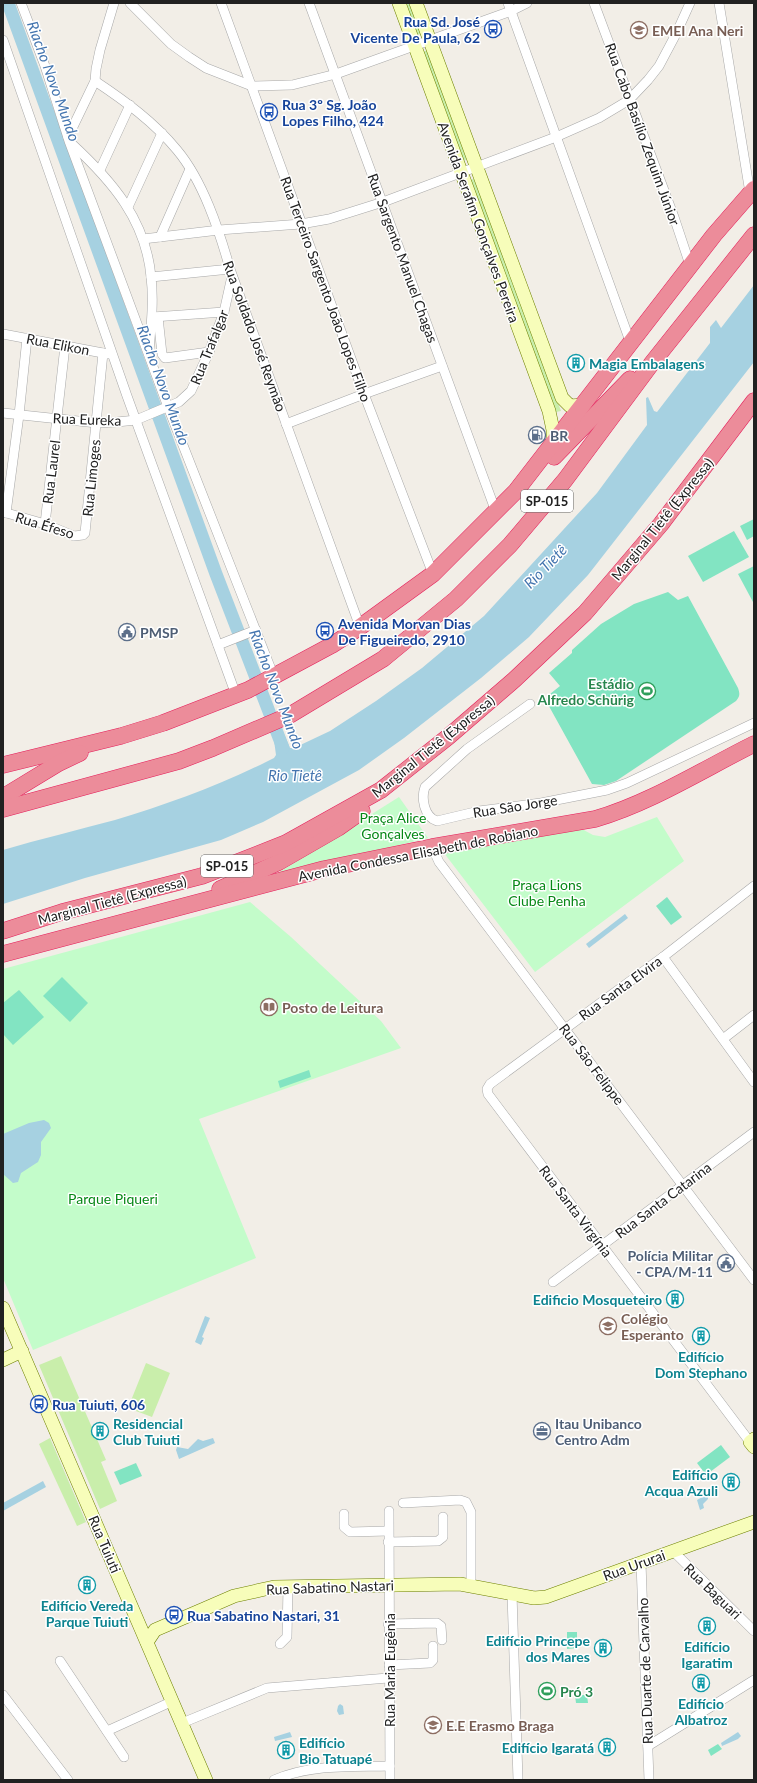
<svg xmlns="http://www.w3.org/2000/svg" width="757" height="1783" viewBox="0 0 757 1783" font-family="Lato,sans-serif">
<style>
.grass{fill:#c9eeab}
.park{fill:#c3fcca}
.pitch{fill:#82e4c2}
.water{fill:#a6d1e1}
.lines{fill:none;stroke-linecap:round;stroke-linejoin:round}
.river{stroke:#a6d1e1;stroke-width:13}
.street-casing{stroke:#a8a8a8;stroke-width:10}
.secondary-casing{stroke:#6d8000;stroke-width:14}
.highway-casing{stroke:#e51f5b;stroke-width:17}
.street{stroke:#fff;stroke-width:9}
.secondary{stroke:#f7fdba;stroke-width:13}
.highway{stroke:#ec8c9a;stroke-width:16}
.labels{text-anchor:middle;dominant-baseline:central;stroke-width:3;stroke-linejoin:round;paint-order:stroke}
.shield{fill:#fff;stroke:#646464;stroke-width:1}
.shield-label{font-size:13px;font-weight:bold;fill:#212121}
.transit-label{font-size:14px;font-weight:bold;fill:#164399;stroke:#fff;text-anchor:start}
.education-label{font-size:14px;font-weight:bold;fill:#785e54;stroke:#fff;text-anchor:start}
.street-label{font-size:14px;fill:#212121;stroke:#fff}
.culture-label{font-size:14px;font-weight:bold;fill:#0d838f;stroke:#fff;text-anchor:end}
.service-label{font-size:14px;font-weight:bold;fill:#4e5e75;stroke:#fff;text-anchor:start}
.leisure-label{font-size:14px;font-weight:bold;fill:#27864d;stroke:#fff;text-anchor:end}
.park-label{font-size:14px;fill:#068816;stroke:#fff}
.water-label{font-size:15px;font-style:italic;fill:#4475af;stroke:#fff}
</style>
<rect width="100%" height="100%" fill="#f2eee7"/>
<g class="grass">
<polygon points="405,3 410,3 421,34 417,35"/>
<polygon points="427,50 467,159 463,161 423,52"/>
<polygon points="474,179 561,411 556,412 470,180"/>
<polygon points="61,1356 106,1460 101,1462 117,1501 100,1509 39,1365"/>
<polygon points="146,1363 170,1373 152,1417 128,1408"/>
<polygon points="50,1438 86,1522 77,1526 39,1444"/>
</g>
<g class="park">
<polygon points="399,797 428,838 273,876"/>
<polygon points="657,817 684,861 535,972 444,853 580,828 593,835 605,837"/>
<polygon points="250,902 291,937 381,1021 401,1048 199,1119 256,1258 33,1350 3,1278 3,969"/>
</g>
<g class="pitch">
<polygon points="754,519 754,536 747,540 740,526"/>
<polygon points="734,531 749,557 703,582 688,556"/>
<polygon points="754,566 754,601 753,602 738,574"/>
<path d="M 668,592 L 678,600 L 688,596 L 738,688 C 740,694 740,696 736,701 L 616,781 L 604,785 L 592,784 L 545,699 L 551,697 L 550,694 L 560,686 L 549,673 L 572,653 L 572,650 L 601,624 L 634,604 Z"/>
<polygon points="667,897 682,917 671,925 656,906"/>
<polygon points="62,977 88,1003 70,1022 43,996"/>
<polygon points="19,990 44,1017 13,1045 3,1034 3,1003"/>
<polygon points="309,1070 311,1077 280,1088 278,1081"/>
<polygon points="721,1445 730,1457 706,1475 697,1463"/>
<polygon points="136,1463 142,1476 120,1485 114,1472"/>
<polygon points="567,1632 577,1632 577,1648 567,1649"/>
<polygon points="575,1695 587,1695 588,1703 576,1703"/>
<polygon points="718,1744 722,1749 711,1756 708,1750"/>
</g>
<g class="water">
<path d="M 754,285 L 754,362 L 588,575 L 529,637 L 481,678 L 404,738 L 359,770 L 263,822 L 221,840 L 85,878 L 3,904 L 3,850 C 40,839 78,830 115,820 C 169,804 223,784 274,758 L 276,755 L 273,733 L 282,729 L 290,748 L 294,748 L 330,731 L 376,701 L 422,668 L 484,616 L 597,493 L 647,425 L 646,398 L 648,397 L 654,411 L 657,412 L 710,343 L 710,327 L 716,320 L 721,328 Z"/>
<polygon points="625,914 628,918 589,948 586,944"/>
<polygon points="44,1120 49,1123 51,1128 41,1142 41,1155 38,1162 21,1173 18,1182 13,1183 3,1174 3,1134 29,1123"/>
<polygon points="205,1316 210,1318 202,1337 204,1338 201,1345 195,1342"/>
<polygon points="213,1438 215,1443 179,1459 176,1450 177,1447 188,1449 198,1439 203,1441"/>
<polygon points="43,1481 46,1487 3,1511 3,1503"/>
<polygon points="708,1494 708,1499 703,1504 704,1508 700,1510 697,1500"/>
<polygon points="340,1704 343,1706 344,1714 339,1715 337,1711 338,1706"/>
<polygon points="290,1732 292,1737 275,1741 274,1737"/>
<polygon points="738,1732 741,1736 738,1739 722,1746 721,1743"/>
</g>
<g class="lines">
<polyline class="river" points="8,3 216,574 283,748"/>
<g class="street-casing">
<g id="street">
<polyline points="21,3 45,66 69,141 168,407 274,677"/>
<polyline points="130,3 171,44 189,57 206,68 252,86 292,85 336,74 511,11 527,3"/>
<polyline points="221,3 364,394 433,574"/>
<polyline points="309,3 496,512"/>
<polyline points="508,3 631,344"/>
<polyline points="594,3 674,217 690,265"/>
<polyline points="719,3 750,193"/>
<polyline points="3,40 127,396 236,695"/>
<path d="M 95,81 C 125,101 154,122 177,150 C 203,181 219,230 230,269 L 360,627"/>
<polyline points="68,137 95,81 96,69 100,50 114,3"/>
<path d="M 72,144 C 112,181 146,220 151,277 C 154,301 151,327 149,351"/>
<polyline points="100,170 130,105"/>
<polyline points="128,207 162,133"/>
<polyline points="160,237 190,169"/>
<polyline points="143,239 219,230 301,224 329,219 383,202 556,137 599,118 629,100 648,80 659,66 676,34 690,3"/>
<polyline points="151,277 230,269"/>
<polyline points="153,317 224,312"/>
<polyline points="158,317 162,354 165,358 209,352"/>
<polyline points="3,334 108,354"/>
<polyline points="3,413 97,423 117,422 136,420 179,402 191,391 209,352 224,312 232,276"/>
<polyline points="286,424 364,394 442,366"/>
<polyline points="3,512 45,524 74,536 83,535 85,533 103,353"/>
<polyline points="6,513 19,415 27,338"/>
<polyline points="45,524 65,346"/>
<polyline points="218,645 256,630"/>
<path d="M 530,704 L 467,749 L 425,787 C 421,798 424,817 437,821 L 479,811 L 541,803 L 607,790 L 627,783 L 754,723"/>
<polyline points="432,847 439,862 754,1280"/>
<polyline points="663,957 754,1082"/>
<polyline points="723,1039 754,1015"/>
<polyline points="553,1282 754,1132"/>
<polyline points="750,1442 488,1094 487,1089 490,1084 663,957 754,886"/>
<polyline points="403,1503 460,1500 466,1502 471,1512 471,1586"/>
<polyline points="389,1511 390,1780"/>
<polyline points="344,1514 344,1527 350,1532 388,1531"/>
<polyline points="388,1542 438,1541 443,1537 443,1517"/>
<polyline points="673,1551 754,1631"/>
<polyline points="641,1563 649,1780"/>
<polyline points="512,1594 518,1780"/>
<polyline points="388,1624 437,1623 441,1626 442,1640"/>
<polyline points="280,1644 287,1637 288,1586"/>
<polyline points="60,1661 124,1757"/>
<polyline points="389,1665 430,1663 433,1660 433,1646"/>
<polyline points="3,1695 68,1780"/>
<polyline points="182,1723 267,1688 388,1678"/>
<polyline points="107,1731 173,1701"/>
<polyline points="648,1746 754,1680"/>
<path d="M 274,1780 C 311,1764 350,1767 390,1766"/>
</g>
</g>
<g class="secondary-casing">
<g id="secondary">
<polyline points="399,3 549,411 553,430 553,442"/>
<polyline points="416,3 562,398 570,406 583,405"/>
<polyline points="3,1308 206,1780"/>
<polyline points="3,1360 22,1351"/>
<polyline points="754,1439 750,1442 754,1447"/>
<polyline points="147,1642 155,1630 204,1609 234,1596 274,1587 460,1584 534,1598 546,1597 754,1522"/>
</g>
</g>
<g class="highway-casing">
<g id="highway">
<polyline points="554,457 630,379"/>
<polyline points="3,765 121,736 163,723 248,690 332,645 360,627 433,574 516,491 714,235 754,189"/>
<polyline points="3,797 59,763 80,753"/>
<polyline points="3,809 179,761 213,748 290,715 383,659 456,599 510,545 565,480 652,363 754,235"/>
<polyline points="220,889 279,862 338,828 362,811"/>
<polyline points="3,931 62,912 202,876 286,843 381,790 448,737 514,680 585,613 661,524 754,401"/>
<path d="M 3,954 L 324,869 L 432,847 L 595,819 C 650,803 702,770 754,744"/>
</g>
</g>
<use href="#street" class="street"/>
<use href="#secondary" class="secondary"/>
<use href="#highway" class="highway"/>
</g>
<defs>
<g id="bus-ring" transform="scale(0.9)"><circle r="9.5" fill="#fff" stroke="#1a4fb4" stroke-width="1.5"/><path d="M-5-6H5V4H4V6H2V4H-2V6H-4V4H-5ZM-3.5-4V0h7V-4ZM-3.5 1.2v1.5H-2V1.2ZM2 1.2v1.5H3.5V1.2Z" fill="#1a4fb4"/></g>
<g id="school-ring" transform="scale(0.9)"><circle r="9.5" fill="#fff" stroke="#8d6e63" stroke-width="1.5"/><path d="M0-5L7-2L0 1L-7-2ZM-4 1L0 2.5L4 1V4Q0 6-4 4Z" fill="#8d6e63"/></g>
<g id="building-ring" transform="scale(0.9)"><circle r="9.5" fill="#fff" stroke="#0f9aa8" stroke-width="1.5"/><path d="M-4-6H4V6H1V3H-1V6H-4ZM-2.5-4.3h1.7v1.8h-1.7ZM.8-4.3h1.7v1.8H.8ZM-2.5-1h1.7V.8h-1.7ZM.8-1h1.7V.8H.8Z" fill="#0f9aa8"/></g>
<g id="fuel-ring" transform="scale(0.9)"><circle r="9.5" fill="#fff" stroke="#5c6f8a" stroke-width="1.5"/><path d="M-5.5-6h7V0h2V4h1.3V-2.5L3-4.5l.8-.8L6-3V5H2.5V1h-1V6h-7ZM-4.2-4.7v3.2H.2V-4.7Z" fill="#5c6f8a"/></g>
<g id="civic-ring" transform="scale(0.9)"><circle r="9.5" fill="#fff" stroke="#5c6f8a" stroke-width="1.5"/><path d="M-.6-6.5H3V-4.5H.6V-3L4-1V1h2V6H-6V1h2V-1L-.6-3ZM-1.2 2.5V6h2.4V2.5Z" fill="#5c6f8a"/></g>
<g id="stadium-ring" transform="scale(0.9)"><circle r="9.5" fill="#fff" stroke="#2e9e5b" stroke-width="1.5"/><path d="M0-5a6.5 5 0 1 0 0 10a6.5 5 0 1 0 0-10ZM-3.5-1.8h7v3.6h-7Z" fill="#2e9e5b"/></g>
<g id="library-ring" transform="scale(0.9)"><circle r="9.5" fill="#fff" stroke="#8d6e63" stroke-width="1.5"/><path d="M-6-4Q-3-5.5-.7-3.5V5Q-3 3-6 4ZM6-4Q3-5.5 .7-3.5V5Q3 3 6 4Z" fill="#8d6e63"/></g>
<g id="office-ring" transform="scale(0.9)"><circle r="9.5" fill="#fff" stroke="#5c6f8a" stroke-width="1.5"/><path d="M-6-3h4V-5.5h4V-3h4V5H-6ZM-1-4.5V-3h2v-1.5ZM-6 0V1H6V0Z" fill="#5c6f8a"/></g>
</defs>
<g fill-rule="evenodd">
<use href="#bus-ring" x="493" y="29"/>
<use href="#school-ring" x="639" y="30"/>
<use href="#bus-ring" x="269" y="112"/>
<use href="#building-ring" x="576" y="363"/>
<use href="#fuel-ring" x="537" y="435"/>
<use href="#bus-ring" x="325" y="631"/>
<use href="#civic-ring" x="127" y="632"/>
<use href="#stadium-ring" x="647" y="691"/>
<use href="#library-ring" x="269" y="1007"/>
<use href="#civic-ring" x="726" y="1263"/>
<use href="#building-ring" x="675" y="1299"/>
<use href="#school-ring" x="608" y="1326"/>
<use href="#building-ring" x="701" y="1336"/>
<use href="#bus-ring" x="39" y="1404"/>
<use href="#building-ring" x="100" y="1431"/>
<use href="#office-ring" x="542" y="1431"/>
<use href="#building-ring" x="731" y="1482"/>
<use href="#building-ring" x="87" y="1585"/>
<use href="#bus-ring" x="174" y="1615"/>
<use href="#building-ring" x="707" y="1626"/>
<use href="#building-ring" x="603" y="1648"/>
<use href="#building-ring" x="701" y="1683"/>
<use href="#stadium-ring" x="547" y="1691"/>
<use href="#school-ring" x="433" y="1725"/>
<use href="#building-ring" x="607" y="1747"/>
<use href="#building-ring" x="286" y="1750"/>
</g>
<g class="labels">
<g class="shield">
<rect x="521" y="490" width="52" height="22" rx="3"/>
<rect x="201" y="855" width="52" height="22" rx="3"/>
</g>
<g class="shield-label">
<text x="547" y="501">SP-015</text>
<text x="227" y="866">SP-015</text>
</g>
<g class="transit-label">
<text x="480" y="21" text-anchor="end">Rua Sd. José<tspan x="480" dy="16">Vicente De Paula, 62</tspan></text>
<text x="282" y="104">Rua 3º Sg. João<tspan x="282" dy="16">Lopes Filho, 424</tspan></text>
<text x="338" y="623">Avenida Morvan Dias<tspan x="338" dy="16">De Figueiredo, 2910</tspan></text>
<text x="52" y="1404">Rua Tuiuti, 606</text>
<text x="187" y="1615">Rua Sabatino Nastari, 31</text>
</g>
<g class="education-label">
<text x="652" y="30">EMEI Ana Neri</text>
<text x="282" y="1007">Posto de Leitura</text>
<text x="621" y="1318">Colégio<tspan x="621" dy="16">Esperanto</tspan></text>
<text x="446" y="1725">E.E Erasmo Braga</text>
</g>
<g class="street-label">
<text transform="translate(643 134) rotate(70)">Rua Cabo Basílio Zequim Júnior</text>
<text transform="translate(479 222) rotate(70)">Avenida Serafim Gonçalves Pereira</text>
<text transform="translate(403 258) rotate(70)">Rua Sargento Manuel Chagas</text>
<text transform="translate(326 289) rotate(70)">Rua Terceiro Sargento João Lopes Filho</text>
<text transform="translate(255 336) rotate(70)">Rua Soldado José Reymão</text>
<text transform="translate(58 344) rotate(11)">Rua Elikon</text>
<text transform="translate(209 347) rotate(-68)">Rua Trafalgar</text>
<text transform="translate(87 419) rotate(2)">Rua Eureka</text>
<text transform="translate(51 472) rotate(-83)">Rua Laurel</text>
<text transform="translate(91 478) rotate(-84)">Rua Limoges</text>
<text transform="translate(662 519) rotate(-51)">Marginal Tietê (Expressa)</text>
<text transform="translate(45 525) rotate(17)">Rua Éfeso</text>
<text transform="translate(433 746) rotate(-39)">Marginal Tietê (Expressa)</text>
<text transform="translate(515 806) rotate(-9)">Rua São Jorge</text>
<text transform="translate(418 853) rotate(-11)">Avenida Condessa Elisabeth de Robiano</text>
<text transform="translate(112 900) rotate(-15)">Marginal Tietê (Expressa)</text>
<text transform="translate(620 988) rotate(-36)">Rua Santa Elvira</text>
<text transform="translate(592 1064) rotate(53)">Rua São Felippe</text>
<text transform="translate(663 1200) rotate(-37)">Rua Santa Catarina</text>
<text transform="translate(576 1211) rotate(53)">Rua Santa Virgínia</text>
<text transform="translate(105 1544) rotate(67)">Rua Tuiuti</text>
<text transform="translate(634 1565) rotate(-20)">Rua Ururai</text>
<text transform="translate(330 1587) rotate(-2)">Rua Sabatino Nastari</text>
<text transform="translate(713 1591) rotate(44)">Rua Baguari</text>
<text transform="translate(389 1670) rotate(-90)">Rua Maria Eugênia</text>
<text transform="translate(645 1671) rotate(-92)">Rua Duarte de Carvalho</text>
</g>
<g class="culture-label">
<text x="589" y="363" text-anchor="start">Magia Embalagens</text>
<text x="662" y="1299">Edificio Mosqueteiro</text>
<text x="701" y="1356" text-anchor="middle">Edifício<tspan x="701" dy="16">Dom Stephano</tspan></text>
<text x="113" y="1423" text-anchor="start">Residencial<tspan x="113" dy="16">Club Tuiuti</tspan></text>
<text x="718" y="1474">Edifício<tspan x="718" dy="16">Acqua Azuli</tspan></text>
<text x="87" y="1605" text-anchor="middle">Edifício Vereda<tspan x="87" dy="16">Parque Tuiuti</tspan></text>
<text x="590" y="1640">Edifício Princepe<tspan x="590" dy="16">dos Mares</tspan></text>
<text x="707" y="1646" text-anchor="middle">Edifício<tspan x="707" dy="16">Igaratim</tspan></text>
<text x="701" y="1703" text-anchor="middle">Edifício<tspan x="701" dy="16">Albatroz</tspan></text>
<text x="299" y="1742" text-anchor="start">Edifício<tspan x="299" dy="16">Bio Tatuapé</tspan></text>
<text x="594" y="1747">Edifício Igaratá</text>
</g>
<g class="service-label">
<text x="550" y="435">BR</text>
<text x="140" y="632">PMSP</text>
<text x="713" y="1255" text-anchor="end">Polícia Militar<tspan x="713" dy="16">- CPA/M-11</tspan></text>
<text x="555" y="1423">Itau Unibanco<tspan x="555" dy="16">Centro Adm</tspan></text>
</g>
<g class="leisure-label">
<text x="634" y="683">Estádio<tspan x="634" dy="16">Alfredo Schürig</tspan></text>
<text x="560" y="1691" text-anchor="start">Pró 3</text>
</g>
<g class="park-label">
<text x="393" y="817">Praça Alice<tspan x="393" dy="16">Gonçalves</tspan></text>
<text x="547" y="884">Praça Lions<tspan x="547" dy="16">Clube Penha</tspan></text>
<text x="113" y="1198">Parque Piqueri</text>
</g>
<g class="water-label">
<text transform="translate(54 81) rotate(70)">Riacho Novo Mundo</text>
<text transform="translate(164 385) rotate(70)">Riacho Novo Mundo</text>
<text transform="translate(545 566) rotate(-46)">Rio Tietê</text>
<text transform="translate(277 689) rotate(69)">Riacho Novo Mundo</text>
<text x="295" y="775">Rio Tietê</text>
</g>
</g>
<rect width="757" height="1783" fill="none" stroke="#212121" stroke-width="8"/>
</svg>
